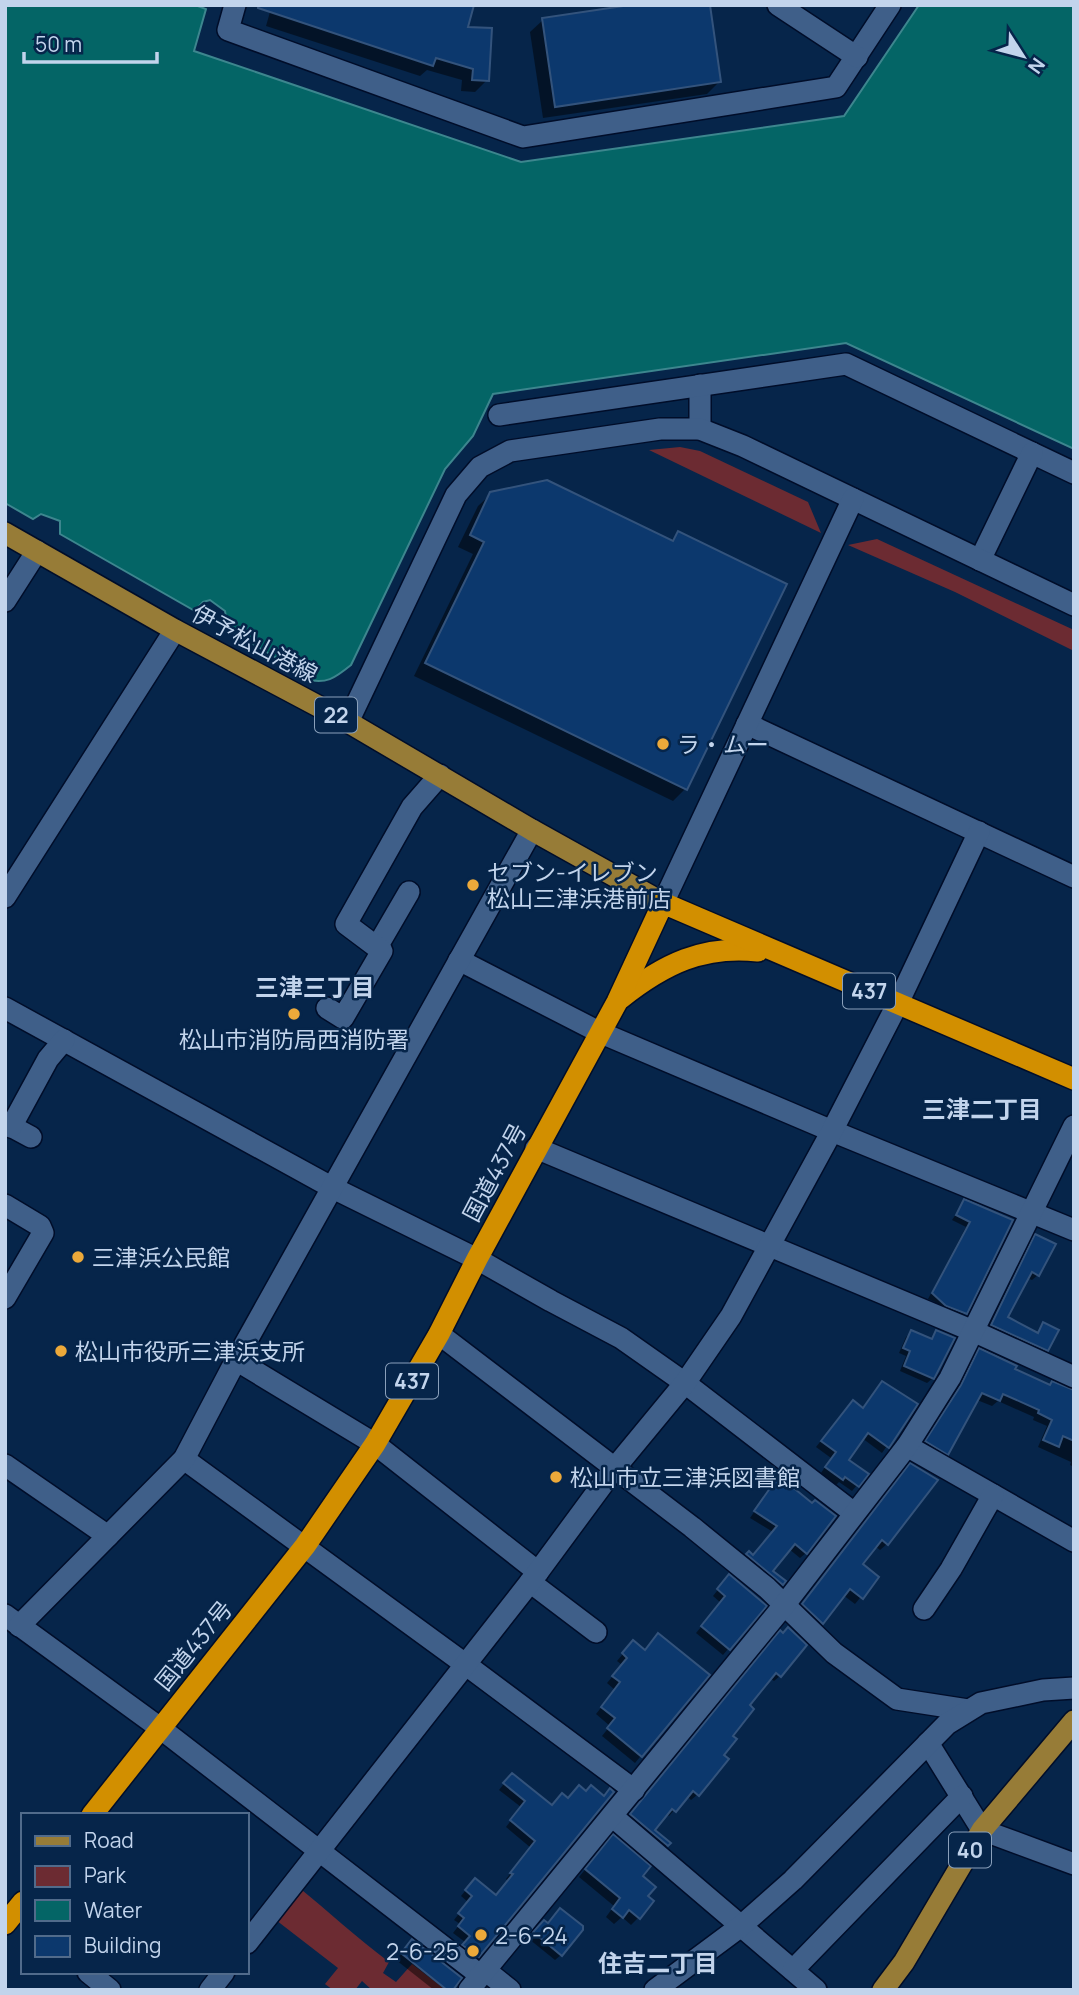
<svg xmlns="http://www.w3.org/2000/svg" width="1079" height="1995" viewBox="0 0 1079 1995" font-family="Manrope,'Noto Sans JP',sans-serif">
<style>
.green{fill:#6c2b32}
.water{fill:#046566;stroke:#3d868e;stroke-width:2}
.shadow{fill:#0007}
.building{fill:#0c386d;stroke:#33537c;stroke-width:2}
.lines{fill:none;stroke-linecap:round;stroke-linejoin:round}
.minor-casing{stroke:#000d29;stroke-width:24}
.major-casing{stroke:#000d29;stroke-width:24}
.highway-casing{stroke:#000d29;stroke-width:24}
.minor{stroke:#3f5f89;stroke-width:21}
.major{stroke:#977c37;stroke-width:21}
.highway{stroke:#d28f00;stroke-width:21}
.poi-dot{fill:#eca93a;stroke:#06254a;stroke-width:2.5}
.labels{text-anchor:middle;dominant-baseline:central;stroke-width:5;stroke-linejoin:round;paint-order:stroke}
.shield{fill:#06254a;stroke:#8aa0bb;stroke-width:2}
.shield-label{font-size:21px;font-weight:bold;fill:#c2d4ec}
.street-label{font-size:23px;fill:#c2d4ec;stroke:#06254a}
.poi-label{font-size:23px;fill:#c2d4ec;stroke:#06254a;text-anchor:start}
.neighbourhood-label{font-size:24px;font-weight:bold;fill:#c2d4ec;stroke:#06254a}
</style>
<rect width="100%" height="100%" fill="#06254a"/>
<g class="green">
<polygon points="680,447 700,451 808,502 821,533 649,450"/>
<polygon points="877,539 1074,630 1074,651 955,592 848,545"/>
<path d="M 297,1886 C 328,1911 357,1938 389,1962 L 383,1973 L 396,1982 L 412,1964 L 446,1990 L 372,1990 L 362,1981 L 355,1990 L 333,1990 L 325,1984 L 338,1968 L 272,1917 Z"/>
</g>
<path class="water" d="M 5,5 L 195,5 L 206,9 L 194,51 L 521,162 L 844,116 L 919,5 L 1074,5 L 1074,449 L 846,343 L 493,394 L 473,436 L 445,469 L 351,665 C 335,678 326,685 305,679 L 307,676 L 221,625 L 226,617 L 225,611 L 210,600 L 203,602 L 195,611 L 60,534 L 60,521 L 41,514 L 33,519 L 5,503 Z"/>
<g class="shadow">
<polygon points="272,5 465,29 487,80 475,92 461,91 462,80 427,70 420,76 266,26"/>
<polygon points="543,20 719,82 707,94 543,118 530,32"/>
<polygon points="491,494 670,542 678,533 685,789 673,801 414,676 473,554 458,547 478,506"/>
<polygon points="965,1201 1011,1221 965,1313 960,1318 933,1305 935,1302 928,1299 966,1227 952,1220"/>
<polygon points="1036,1236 1038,1275 1032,1280 1027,1278 1006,1318 1036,1334 1044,1324 1047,1350 1041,1356 986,1331 1030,1242"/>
<polygon points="912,1332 930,1340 937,1332 933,1378 927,1383 900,1371 906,1356 899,1353 906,1337"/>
<polygon points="980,1350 1013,1370 1049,1387 1074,1391 1074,1467 1070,1465 1071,1462 1038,1447 1047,1426 1033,1420 1034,1417 998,1401 992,1406 977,1400 947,1453 941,1460 920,1448 955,1393 973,1357"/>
<polygon points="877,1389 916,1404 882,1453 862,1438 846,1460 866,1475 852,1491 839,1482 836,1485 821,1473 831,1458 816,1447 847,1408 862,1409"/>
<polygon points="904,1472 887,1544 880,1550 875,1546 861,1565 877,1577 855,1604 843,1595 815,1630 796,1611"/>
<polygon points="775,1482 787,1485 812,1505 806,1553 800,1558 789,1549 770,1571 783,1582 776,1590 742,1561 749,1554 753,1557 773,1532 750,1518"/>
<polygon points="724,1582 764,1606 723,1655 696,1633 721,1603 713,1596"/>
<polygon points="775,1638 780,1676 774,1681 770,1678 747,1706 721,1755 726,1759 697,1795 691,1800 687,1796 669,1816 666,1814 653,1830 669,1843 661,1851 626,1821"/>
<polygon points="627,1649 708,1675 635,1763 602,1736 610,1726 596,1714 615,1690 607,1683 622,1665 617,1661"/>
<polygon points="507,1780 551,1807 585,1793 604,1797 612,1792 472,1962 458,1951 465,1942 453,1933 460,1924 454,1920 468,1902 461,1896 469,1886 495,1897 508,1881 506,1879 531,1848 506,1827 521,1807 499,1790"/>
<polygon points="606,1844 640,1876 646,1896 639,1917 631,1925 622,1917 614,1924 606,1917 614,1906 579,1877"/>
<polygon points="538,1928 561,1955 555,1960 529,1939"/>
<polygon points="406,1948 454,1988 454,1990 434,1990 396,1960"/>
</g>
<g class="building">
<polygon points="258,5 474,5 468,27 492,28 489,81 472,80 473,69 436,58 433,66 258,8"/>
<polygon points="630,5 710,5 721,82 555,107 542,18"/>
<polygon points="547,480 673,541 678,531 787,584 687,790 425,663 484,542 470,535 490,492"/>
<polygon points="964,1199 1013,1220 967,1314 946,1306 932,1293 970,1222 956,1215"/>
<polygon points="1035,1234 1056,1244 1039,1276 1032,1272 1008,1317 1038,1333 1043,1322 1059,1330 1048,1351 991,1325"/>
<polygon points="911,1330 932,1339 936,1330 955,1338 934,1379 904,1366 910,1351 903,1348"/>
<polygon points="979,1348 1017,1366 1015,1369 1050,1385 1052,1381 1074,1390 1074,1441 1063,1436 1059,1447 1043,1440 1052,1420 1038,1413 1039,1410 1003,1394 1000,1401 982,1393 948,1455 925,1441 961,1385"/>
<polygon points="882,1381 918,1404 889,1448 868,1433 849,1460 869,1474 859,1487 845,1477 843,1480 825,1467 836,1452 821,1441 853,1400 863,1408"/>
<polygon points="910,1463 938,1480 888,1545 882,1540 863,1564 879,1577 863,1599 850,1589 823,1624 802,1604"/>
<polygon points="780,1474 792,1482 790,1485 812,1503 815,1500 836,1516 807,1554 795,1544 773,1571 786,1581 783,1585 746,1554 749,1551 753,1555 777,1526 754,1511"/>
<polygon points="729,1574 767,1606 730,1650 701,1626 725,1596 717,1589"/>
<polygon points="788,1627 807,1645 781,1677 776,1673 750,1705 754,1709 733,1736 737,1739 724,1755 729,1759 699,1796 693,1791 676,1812 672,1809 655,1830 671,1843 668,1846 630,1814 780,1630 783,1633"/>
<polygon points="658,1633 710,1675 642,1757 607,1728 615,1718 601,1707 620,1682 612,1676 627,1658 622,1653 633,1640 645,1650"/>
<polygon points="512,1773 552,1805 562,1793 568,1798 579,1785 586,1791 591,1785 604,1796 610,1788 614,1792 479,1957 462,1945 470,1936 458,1926 464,1918 458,1913 472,1896 465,1890 475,1878 496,1895 513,1874 510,1873 535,1841 510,1820 525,1801 503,1783"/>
<polygon points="613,1834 651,1866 643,1876 656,1887 648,1896 654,1901 640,1919 629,1910 623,1918 612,1909 620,1898 585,1869"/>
<polygon points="560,1908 583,1926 583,1930 562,1956 533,1932 544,1920 548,1923"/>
<polygon points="412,1939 462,1978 453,1990 447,1990 401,1953"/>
</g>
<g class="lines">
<g class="minor-casing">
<g id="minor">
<polyline points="235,5 228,30 523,137 836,87 890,5"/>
<polyline points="778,5 857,57"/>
<polyline points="700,385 700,429"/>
<polyline points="499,415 846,364 1074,473"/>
<polyline points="980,560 1032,453"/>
<polyline points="5,601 37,551"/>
<polyline points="348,722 456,495 480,467 510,451 660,429 700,429 743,446 1074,605"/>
<polyline points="747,724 1074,877"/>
<polyline points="5,897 175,630"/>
<polyline points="663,903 853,499"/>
<polyline points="377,947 409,892"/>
<polyline points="459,960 599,1032 832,1131 1074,1230"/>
<polyline points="5,1008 333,1188 477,1259 551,1301 621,1338 685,1383 854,1513"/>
<polyline points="327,1008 343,1018 382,951 346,924 412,807 440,775"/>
<polyline points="5,1123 31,1137"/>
<polyline points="11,1127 48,1059 64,1040"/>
<polyline points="536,1148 973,1331 1074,1377"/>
<polyline points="5,1205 40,1226 43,1233 5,1298"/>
<polyline points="439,1334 692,1527 767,1588 834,1653 897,1699 968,1710"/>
<polyline points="236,1360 375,1444 538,1572"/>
<polyline points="907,1446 1074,1541"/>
<polyline points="184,1459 465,1664 634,1790"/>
<polyline points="5,1465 108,1536"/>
<polyline points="530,1582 596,1632"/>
<polyline points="924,1609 951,1569 993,1495"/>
<polyline points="5,1615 160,1728 480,1975"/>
<polyline points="19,1626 184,1459 236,1360 532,830"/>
<polyline points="928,1743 982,1830 1074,1864"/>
<polyline points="612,1816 816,1990"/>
<polyline points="247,1943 538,1572 614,1469 685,1383 731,1316 832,1131 898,1003 979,832"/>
<polyline points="485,1970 510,1990"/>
<polyline points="793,1970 962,1796"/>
<polyline points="88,1972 110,1990"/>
<polyline points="210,1990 224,1972"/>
<polyline points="469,1990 785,1604 907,1446 950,1378 1074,1126"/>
<polyline points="655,1990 741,1926 793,1880 947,1724 981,1703 1043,1690 1074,1688"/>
</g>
</g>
<g class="major-casing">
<g id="major">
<polyline points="5,533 175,630 348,722 532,830 663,903"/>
<polyline points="883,1990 904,1962 982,1830 1074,1721"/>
</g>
</g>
<g class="highway-casing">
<g id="highway">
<path d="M 621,998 C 664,964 703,945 758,951"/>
<polyline points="92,1815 305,1546 375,1444 439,1334 477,1259 617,1002 663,903 1074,1079"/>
<polyline points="5,1924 23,1902"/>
</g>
</g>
<use href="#minor" class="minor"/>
<use href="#major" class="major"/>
<use href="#highway" class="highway"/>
</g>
<g class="poi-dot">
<circle cx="663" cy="744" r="7"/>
<circle cx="473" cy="885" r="7"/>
<circle cx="294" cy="1014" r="7"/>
<circle cx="78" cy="1257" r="7"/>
<circle cx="61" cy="1351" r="7"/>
<circle cx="556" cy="1477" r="7"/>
<circle cx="481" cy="1935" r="7"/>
<circle cx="473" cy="1951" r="7"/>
</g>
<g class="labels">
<g class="shield">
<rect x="315" y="697.5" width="42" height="35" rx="5"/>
<rect x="843" y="973.5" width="52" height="35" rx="5"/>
<rect x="386" y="1363.5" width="52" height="35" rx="5"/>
<rect x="949" y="1832.5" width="42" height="35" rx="5"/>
</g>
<g class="shield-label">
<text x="336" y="715">22</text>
<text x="869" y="991">437</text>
<text x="412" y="1381">437</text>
<text x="970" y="1850">40</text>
</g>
<g class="street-label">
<text transform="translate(255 643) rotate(28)">伊予松山港線</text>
<text transform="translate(494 1172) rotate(-62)">国道437号</text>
<text transform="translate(193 1645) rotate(-51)">国道437号</text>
</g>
<g class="poi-label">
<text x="677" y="744">ラ・ムー</text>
<text x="487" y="872">セブン-イレブン<tspan x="487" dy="26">松山三津浜港前店</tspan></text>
<text x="294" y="1039" text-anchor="middle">松山市消防局西消防署</text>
<text x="92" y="1257">三津浜公民館</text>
<text x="75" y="1351">松山市役所三津浜支所</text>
<text x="570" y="1477">松山市立三津浜図書館</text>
<text x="495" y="1935">2-6-24</text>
<text x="459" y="1951" text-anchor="end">2-6-25</text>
</g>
<g class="neighbourhood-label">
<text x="315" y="986">三津三丁目</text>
<text x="982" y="1108">三津二丁目</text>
<text x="658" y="1962">住吉二丁目</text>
</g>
</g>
<rect width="1079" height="1995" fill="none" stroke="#c2d4ec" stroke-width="14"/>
<rect x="21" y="1813" width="228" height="161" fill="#06254a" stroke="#516b8b" stroke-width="2"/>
<rect x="35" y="1836" width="35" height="10" fill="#977c37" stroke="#516b8b" stroke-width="2"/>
<text x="84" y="1848" font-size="21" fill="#c2d4ec">Road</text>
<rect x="35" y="1866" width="35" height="21" fill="#6c2b32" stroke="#516b8b" stroke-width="2"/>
<text x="84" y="1883" font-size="21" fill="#c2d4ec">Park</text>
<rect x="35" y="1900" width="35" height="21" fill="#046566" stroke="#516b8b" stroke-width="2"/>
<text x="84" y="1918" font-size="21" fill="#c2d4ec">Water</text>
<rect x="35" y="1936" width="35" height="21" fill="#0c386d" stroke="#516b8b" stroke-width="2"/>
<text x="84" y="1953" font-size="21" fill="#c2d4ec">Building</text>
<g transform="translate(1023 56) rotate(126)" stroke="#06254a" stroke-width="5" paint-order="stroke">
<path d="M0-5L12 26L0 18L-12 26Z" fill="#c2d4ec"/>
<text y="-10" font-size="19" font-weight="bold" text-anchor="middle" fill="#c2d4ec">N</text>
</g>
<path d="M24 52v10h133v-10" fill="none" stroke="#c2d4ec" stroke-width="3.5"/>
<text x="35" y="52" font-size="21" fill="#c2d4ec" stroke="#06254a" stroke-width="5" paint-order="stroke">50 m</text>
</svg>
